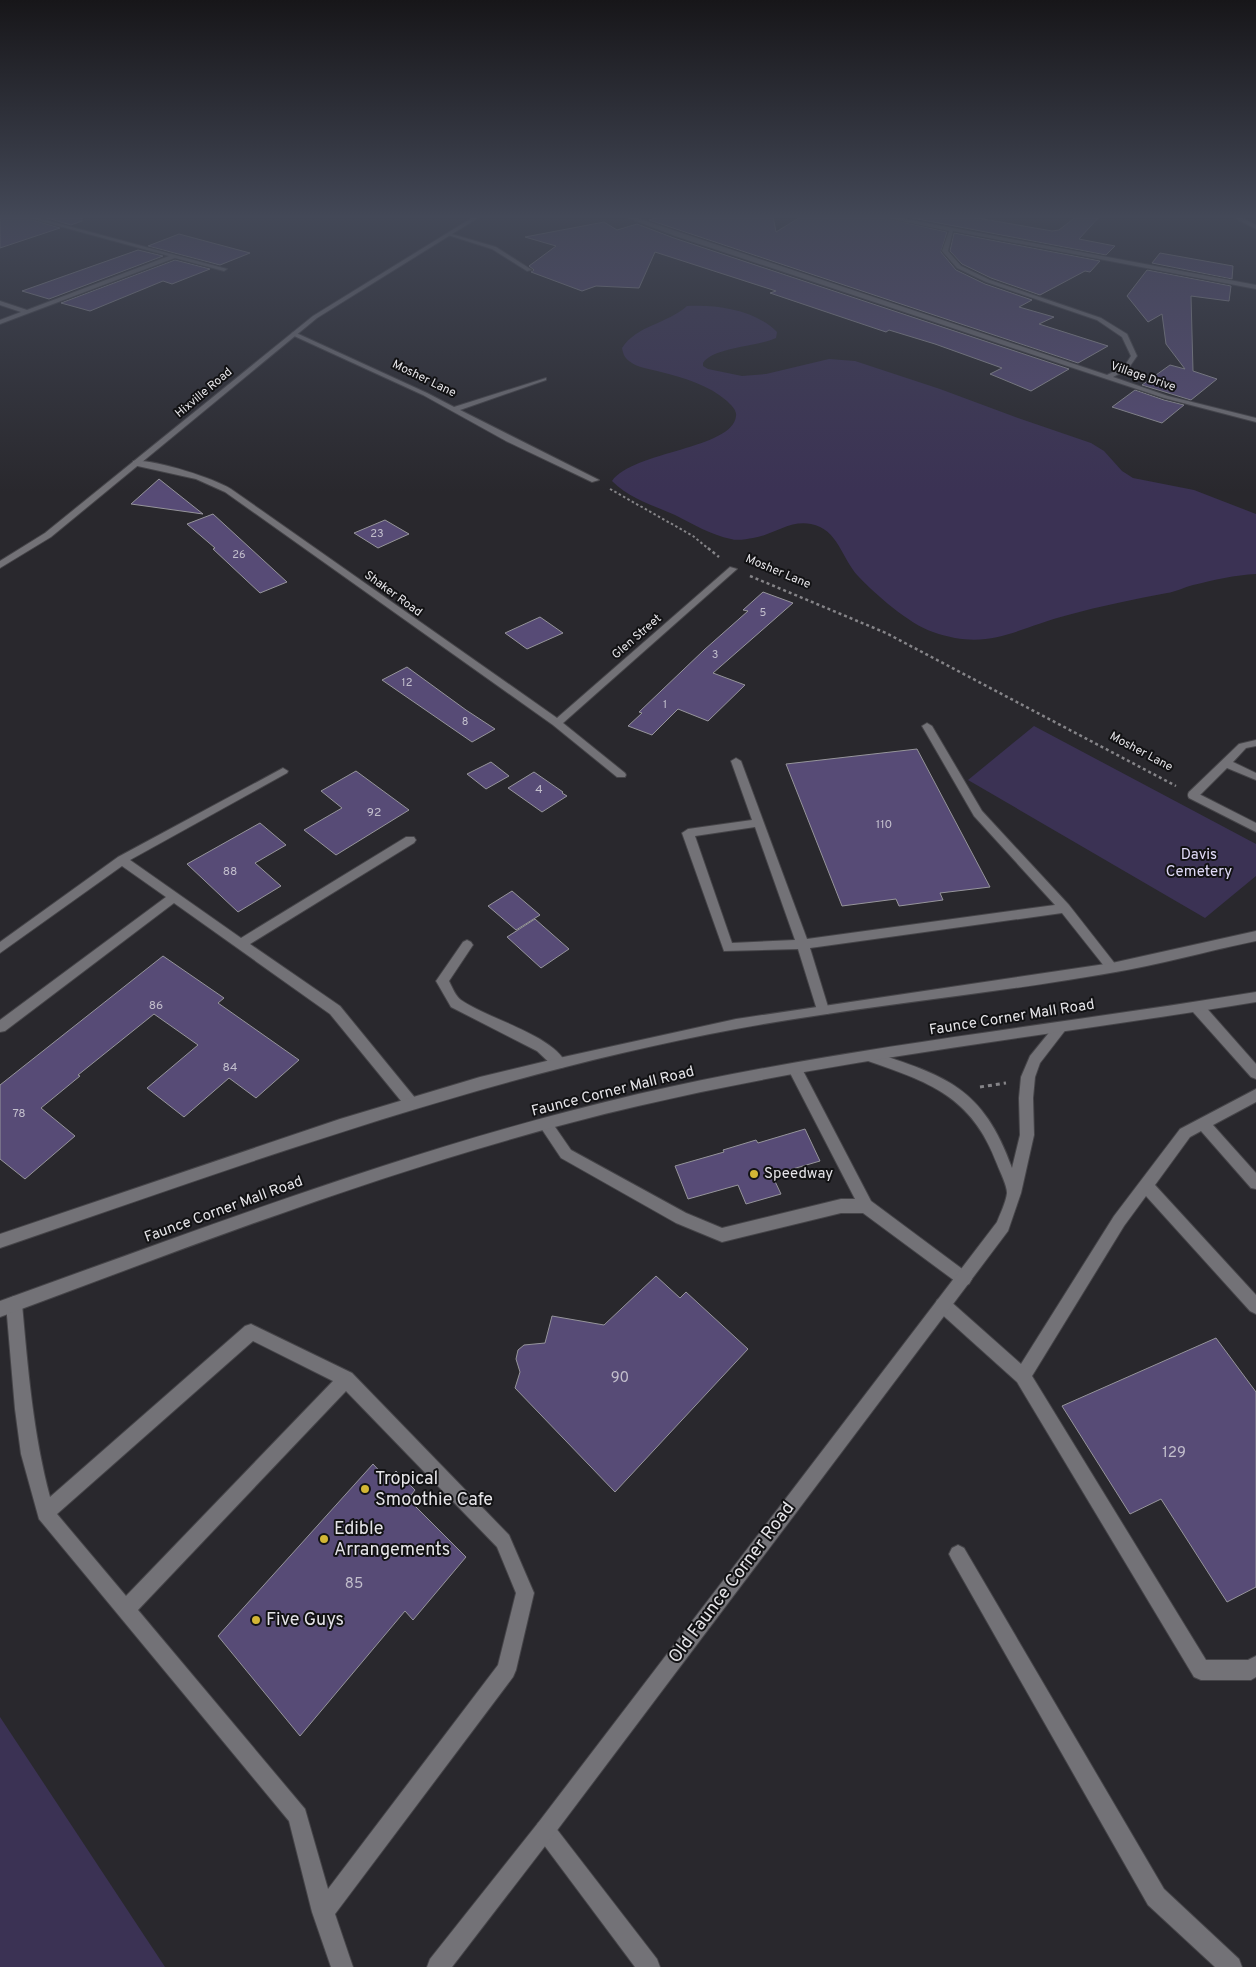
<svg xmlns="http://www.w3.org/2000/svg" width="1256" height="1967" viewBox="0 0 1256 1967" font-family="Overpass,sans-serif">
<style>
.green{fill:#3b3254}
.building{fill:#574b76;stroke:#96959b}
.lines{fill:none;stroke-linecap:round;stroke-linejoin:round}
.lane-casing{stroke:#454448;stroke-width:2}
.street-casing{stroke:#454448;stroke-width:2}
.secondary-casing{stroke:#454448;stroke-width:2}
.path-far2{stroke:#858488;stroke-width:2;stroke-dasharray:2.5 2.5;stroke-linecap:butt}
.path-far1{stroke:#858488;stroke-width:2.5;stroke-dasharray:3 3;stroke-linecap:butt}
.path{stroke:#858488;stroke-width:3;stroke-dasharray:4 4;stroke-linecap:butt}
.lane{fill:#737277;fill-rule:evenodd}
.street{fill:#737277;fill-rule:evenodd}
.secondary{fill:#737277;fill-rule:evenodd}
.poi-dot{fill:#d3b635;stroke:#121214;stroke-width:2}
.labels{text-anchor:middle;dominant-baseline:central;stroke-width:4;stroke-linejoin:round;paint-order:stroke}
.far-number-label{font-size:11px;fill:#c2becc}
.far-street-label{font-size:12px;fill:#e5e4e8;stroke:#121214}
.number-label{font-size:12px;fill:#c2becc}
.park-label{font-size:15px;fill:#e0daf7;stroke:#121214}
.street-label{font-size:15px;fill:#e5e4e8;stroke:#121214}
.poi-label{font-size:15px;fill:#e5e4e8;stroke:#121214;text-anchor:start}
.near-number-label{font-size:15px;fill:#c2becc}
.near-poi-label{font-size:18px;fill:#e5e4e8;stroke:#121214;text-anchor:start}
.near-street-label{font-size:18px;fill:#e5e4e8;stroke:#121214}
</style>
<rect width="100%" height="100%" fill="#29282d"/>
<g class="green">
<path d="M 687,306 C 716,304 756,310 777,332 L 776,338 C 757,347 714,347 703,363 L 703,366 L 708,369 L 742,376 L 766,374 L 829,359 L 855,361 L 940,389 L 1018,418 L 1091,443 L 1104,451 L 1122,471 L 1133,478 L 1194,490 L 1256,514 L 1256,574 C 1235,575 1214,580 1193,585 C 1184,587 1176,592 1167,593 C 1134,599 1101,606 1068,615 C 1016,628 990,652 933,632 C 909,624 875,594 858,576 C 842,559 838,529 811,524 C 789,520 774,535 753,538 C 747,539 737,541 731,539 C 711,535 693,524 675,515 C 653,505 630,499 612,481 C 633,451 733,449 736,416 C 737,410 731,405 727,401 C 709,385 684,378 661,372 C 651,369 637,368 629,361 C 624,357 623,353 622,348 C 637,325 667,324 687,306 Z"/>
<polygon points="1034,726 1256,844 1256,876 1205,918 968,780"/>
<polygon points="0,1717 165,1967 0,1967"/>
</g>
<g class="building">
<polygon points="0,216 20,216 60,228 0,248"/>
<polygon points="40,216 82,216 82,221 71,225"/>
<polygon points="661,216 773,216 776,232 802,216 876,216 947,232 941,252 956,270 985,284 1032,300 1019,307 1054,317 1039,324 1108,346 1078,363 649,220"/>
<polygon points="902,216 966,216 1052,231 1059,230 1077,216 1100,216 1079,239 1115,246 1106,255"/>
<polygon points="604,222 617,230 637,224 674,238 1069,369 1031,391 990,374 1002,368 935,344 889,330 886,332 770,293 776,291 655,252 639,288 596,286 582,291 531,272 534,270 529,266 556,246 525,237"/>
<polygon points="954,233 1100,261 1090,272 1085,271 1040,295 991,278 962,264 950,251"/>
<polygon points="179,234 250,253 220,265 148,246"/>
<polygon points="138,250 163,256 49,299 22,291"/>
<polygon points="1160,253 1233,266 1232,279 1152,263"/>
<polygon points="175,260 210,269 172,284 163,281 90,311 61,303"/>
<polygon points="1147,270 1231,286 1229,301 1191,296 1193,371 1217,379 1191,400 1142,385 1170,365 1185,369 1166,344 1162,314 1148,322 1127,296"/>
<polygon points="1135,390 1164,400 1184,405 1162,423 1112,407"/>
<polygon points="159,479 203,514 131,504"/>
<polygon points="213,514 287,582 260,593 213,549 215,548 187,524"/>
<polygon points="385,520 409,534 378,548 354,533"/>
<polygon points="763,592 793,603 713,673 745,685 708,721 678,709 652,735 628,726 642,713 639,712 704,650 748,611 743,610"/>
<polygon points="540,617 563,633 527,649 505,633"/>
<polygon points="407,667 466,710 495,729 472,742 382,680"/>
<polygon points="917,749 990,887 940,893 943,900 899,906 896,899 842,906 786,764"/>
<polygon points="491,762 509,776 486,789 467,774"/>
<polygon points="356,771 409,810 336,855 304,830 342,808 321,791"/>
<polygon points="534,772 563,792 562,793 567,796 542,812 508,788"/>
<polygon points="260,823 286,845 255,863 281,886 238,912 187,864"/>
<polygon points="512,891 540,915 516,930 488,906"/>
<polygon points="535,919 569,949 541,968 507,937"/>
<polygon points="163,956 224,998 218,1003 299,1060 256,1098 229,1078 184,1117 147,1088 198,1045 154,1014 78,1075 80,1076 41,1108 75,1136 25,1179 0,1159 0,1085"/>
<polygon points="805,1129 820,1161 772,1175 781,1194 746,1204 738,1185 688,1199 675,1166 724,1152 723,1150 756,1140 758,1143"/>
<polygon points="656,1276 680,1298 686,1292 748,1349 615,1492 515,1388 520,1372 516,1359 518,1350 524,1345 545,1343 552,1316 604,1325"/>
<polygon points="1216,1338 1256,1392 1256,1587 1227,1602 1161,1499 1130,1514 1062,1406"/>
<polygon points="373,1464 388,1480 396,1471 415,1490 408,1499 466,1557 413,1620 405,1611 300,1736 218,1636"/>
</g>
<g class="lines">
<g class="lane-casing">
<g id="lane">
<path d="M 927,723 L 932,726 L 982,811 L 1069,905 L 1116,965 L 1118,968 L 1116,971 L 1108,971 L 1062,913 L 810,948 L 829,1010 L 828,1014 L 818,1014 L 817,1010 L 798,949 L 724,951 L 682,833 L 688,829 L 752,820 L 731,761 L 736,758 L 741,761 L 807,939 L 1055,905 L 974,816 L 922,726 ZM 755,827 L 795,940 L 732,943 L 695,836 Z"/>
<polygon points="1256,740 1256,746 1246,748 1233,762 1256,773 1256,780 1227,768 1197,798 1189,798 1188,795 1189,792 1239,744"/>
<polygon points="283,768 288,771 287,773 130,860 241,938 406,837 414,837 416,840 414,843 250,944 340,1006 416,1099 418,1103 416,1107 411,1109 406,1107 330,1014 174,903 5,1031 0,1032 0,1020 166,897 122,866 0,953 0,942 118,857"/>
<path d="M 467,940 L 471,942 L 473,945 L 449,981 C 452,987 456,997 461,1000 C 488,1019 551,1034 566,1063 L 564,1067 L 559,1068 L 554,1067 L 537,1051 L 451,1007 L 436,981 L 463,942 Z"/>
<polygon points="1198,1003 1203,1004 1256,1064 1256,1079 1251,1077 1193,1012 1192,1008 1193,1004"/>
<polygon points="795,1063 800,1065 871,1201 969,1274 972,1279 969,1284 964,1286 959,1284 863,1213 841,1213 722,1242 676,1223 561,1158 539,1125 541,1121 546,1119 551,1121 571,1150 686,1213 722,1228 841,1199 855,1199 788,1069 790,1065"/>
<polygon points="1256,1089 1256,1102 1213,1125 1256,1173 1256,1189 1251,1188 1201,1131 1190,1137 1155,1185 1256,1295 1256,1314 1250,1311 1146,1196 1124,1226 1032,1376 1206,1660 1248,1660 1256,1656 1256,1677 1251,1680 1201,1680 1194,1677 1017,1382 937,1310 935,1305 937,1300 943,1297 949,1300 1021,1364 1114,1216 1180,1129"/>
<path d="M 14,1296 L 20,1299 L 22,1304 C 28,1370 33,1433 50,1497 L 245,1326 L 251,1324 L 352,1373 L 509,1535 L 534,1593 L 516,1670 L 513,1677 L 335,1914 L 353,1967 L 331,1967 L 312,1912 L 289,1821 L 39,1519 L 21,1454 L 15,1409 L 6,1304 L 8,1299 ZM 253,1341 L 333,1381 L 126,1596 L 57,1514 ZM 346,1391 L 497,1547 L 516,1593 L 498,1665 L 328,1889 L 305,1809 L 138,1610 Z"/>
<polygon points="958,1545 964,1548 1164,1889 1239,1959 1242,1967 1215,1967 1148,1905 952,1560 949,1554 952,1548"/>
<polygon points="545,1820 552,1823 657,1959 660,1967 635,1967 538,1837 535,1830 538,1823"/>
</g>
</g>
<g class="street-casing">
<g id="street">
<polygon points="22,216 31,216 227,269 224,271 175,258 0,324 0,320 21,312 0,305 0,301 27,310 169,256"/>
<polygon points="623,216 631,216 1107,375 1124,367 1131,356 1122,337 1097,320 986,282 957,268 942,251 949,231 878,216 890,216 1256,285 1256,289 953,231 948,251 961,266 990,280 1101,318 1127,334 1137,356 1128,369 1113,377 1168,396 1256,418 1256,422 1164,398 675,236"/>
<polygon points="448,233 496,247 532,270 527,271 492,249 448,235"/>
<polygon points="294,332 427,393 454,407 546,378 546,380 460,410 599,480 592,482 506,441 423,395 292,335 292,333"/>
<path d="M 133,461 C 154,459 213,478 231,489 L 557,718 L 730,567 L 737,569 L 563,723 L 625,773 L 626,775 L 625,777 L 617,777 L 553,725 L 225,492 L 196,479 L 133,465 Z"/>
<polygon points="1193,791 1256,823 1256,832 1189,798 1188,795 1189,792"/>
<path d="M 1061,1023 L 1066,1024 L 1067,1028 L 1040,1063 L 1035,1077 L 1033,1098 L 1034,1135 L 1021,1193 L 1008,1231 L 552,1837 L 452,1967 L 427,1967 L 430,1959 L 538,1823 L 997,1222 C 1000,1214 1006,1202 1007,1193 C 1007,1185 1000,1172 997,1164 C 972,1096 929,1082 865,1060 L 863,1056 L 865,1052 L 870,1051 C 946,1076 983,1087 1012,1168 L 1020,1135 L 1019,1098 L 1021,1077 L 1030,1056 L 1056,1024 Z"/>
</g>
</g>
<g class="secondary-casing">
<g id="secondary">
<polygon points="475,216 481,216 317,318 51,537 0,568 0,561 45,533 313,316"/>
<polygon points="1231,216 1238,216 1256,225 1256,229"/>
<path d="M 1256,931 L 1256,941 C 1207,951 1159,965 1110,973 C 986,995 860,1006 736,1029 C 483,1076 242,1165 0,1248 L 0,1234 L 340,1119 L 480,1077 L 559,1058 L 736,1019 L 1112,963 Z"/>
<path d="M 1256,992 L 1256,1002 C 1050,1036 842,1058 638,1106 C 419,1157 210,1239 0,1317 L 0,1301 C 211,1225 420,1145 638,1094 C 842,1047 1050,1026 1256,992 Z"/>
</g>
</g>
<polyline class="path-far2" points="610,489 693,536 710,550"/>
<g class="path-far1">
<polyline points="708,548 719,557"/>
<polyline points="750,576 886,633 1176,786"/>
</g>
<polyline class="path" points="980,1087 1006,1083"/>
<use href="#lane" class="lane"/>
<use href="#street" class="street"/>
<use href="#secondary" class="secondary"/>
</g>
<linearGradient id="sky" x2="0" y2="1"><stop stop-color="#171619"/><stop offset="0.44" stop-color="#434857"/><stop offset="1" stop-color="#434857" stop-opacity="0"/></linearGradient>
<rect width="1256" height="492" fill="url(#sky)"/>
<g class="poi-dot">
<circle cx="754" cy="1174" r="5"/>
<circle cx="365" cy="1489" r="5"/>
<circle cx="324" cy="1539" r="5"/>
<circle cx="256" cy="1620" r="5"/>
</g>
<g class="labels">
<g class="far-number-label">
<text x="377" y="534">23</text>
<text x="239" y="555">26</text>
<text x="763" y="613">5</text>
<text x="715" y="655">3</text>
<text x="407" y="683">12</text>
<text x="665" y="705">1</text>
<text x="465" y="722">8</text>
</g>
<g class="far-street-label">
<text transform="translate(1143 377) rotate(19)">Village Drive</text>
<text transform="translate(424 379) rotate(26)">Mosher Lane</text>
<text transform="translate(204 393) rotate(-40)">Hixville Road</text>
<text transform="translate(778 572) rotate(23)">Mosher Lane</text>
<text transform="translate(393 594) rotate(36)">Shaker Road</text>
<text transform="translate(637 637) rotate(-41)">Glen Street</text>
<text transform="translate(1141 752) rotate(28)">Mosher Lane</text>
</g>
<g class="number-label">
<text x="539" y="790">4</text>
<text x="374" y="813">92</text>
<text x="884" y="825">110</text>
<text x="230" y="872">88</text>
<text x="156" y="1006">86</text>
<text x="230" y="1068">84</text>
<text x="19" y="1114">78</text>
</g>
<g class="park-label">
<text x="1199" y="855">Davis<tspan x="1199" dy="17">Cemetery</tspan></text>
</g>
<g class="street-label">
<text transform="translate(1012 1018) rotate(-9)">Faunce Corner Mall Road</text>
<text transform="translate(613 1092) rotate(-14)">Faunce Corner Mall Road</text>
<text transform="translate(224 1210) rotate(-20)">Faunce Corner Mall Road</text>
</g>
<g class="poi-label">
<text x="764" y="1174">Speedway</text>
</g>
<g class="near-number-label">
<text x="620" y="1378">90</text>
<text x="1174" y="1453">129</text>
<text x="354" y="1584">85</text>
</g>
<g class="near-poi-label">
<text x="375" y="1479">Tropical<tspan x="375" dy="21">Smoothie Cafe</tspan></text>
<text x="334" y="1529">Edible<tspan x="334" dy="21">Arrangements</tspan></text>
<text x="266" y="1620">Five Guys</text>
</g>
<g class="near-street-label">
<text transform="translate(732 1583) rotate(-53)">Old Faunce Corner Road</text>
</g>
</g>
</svg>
